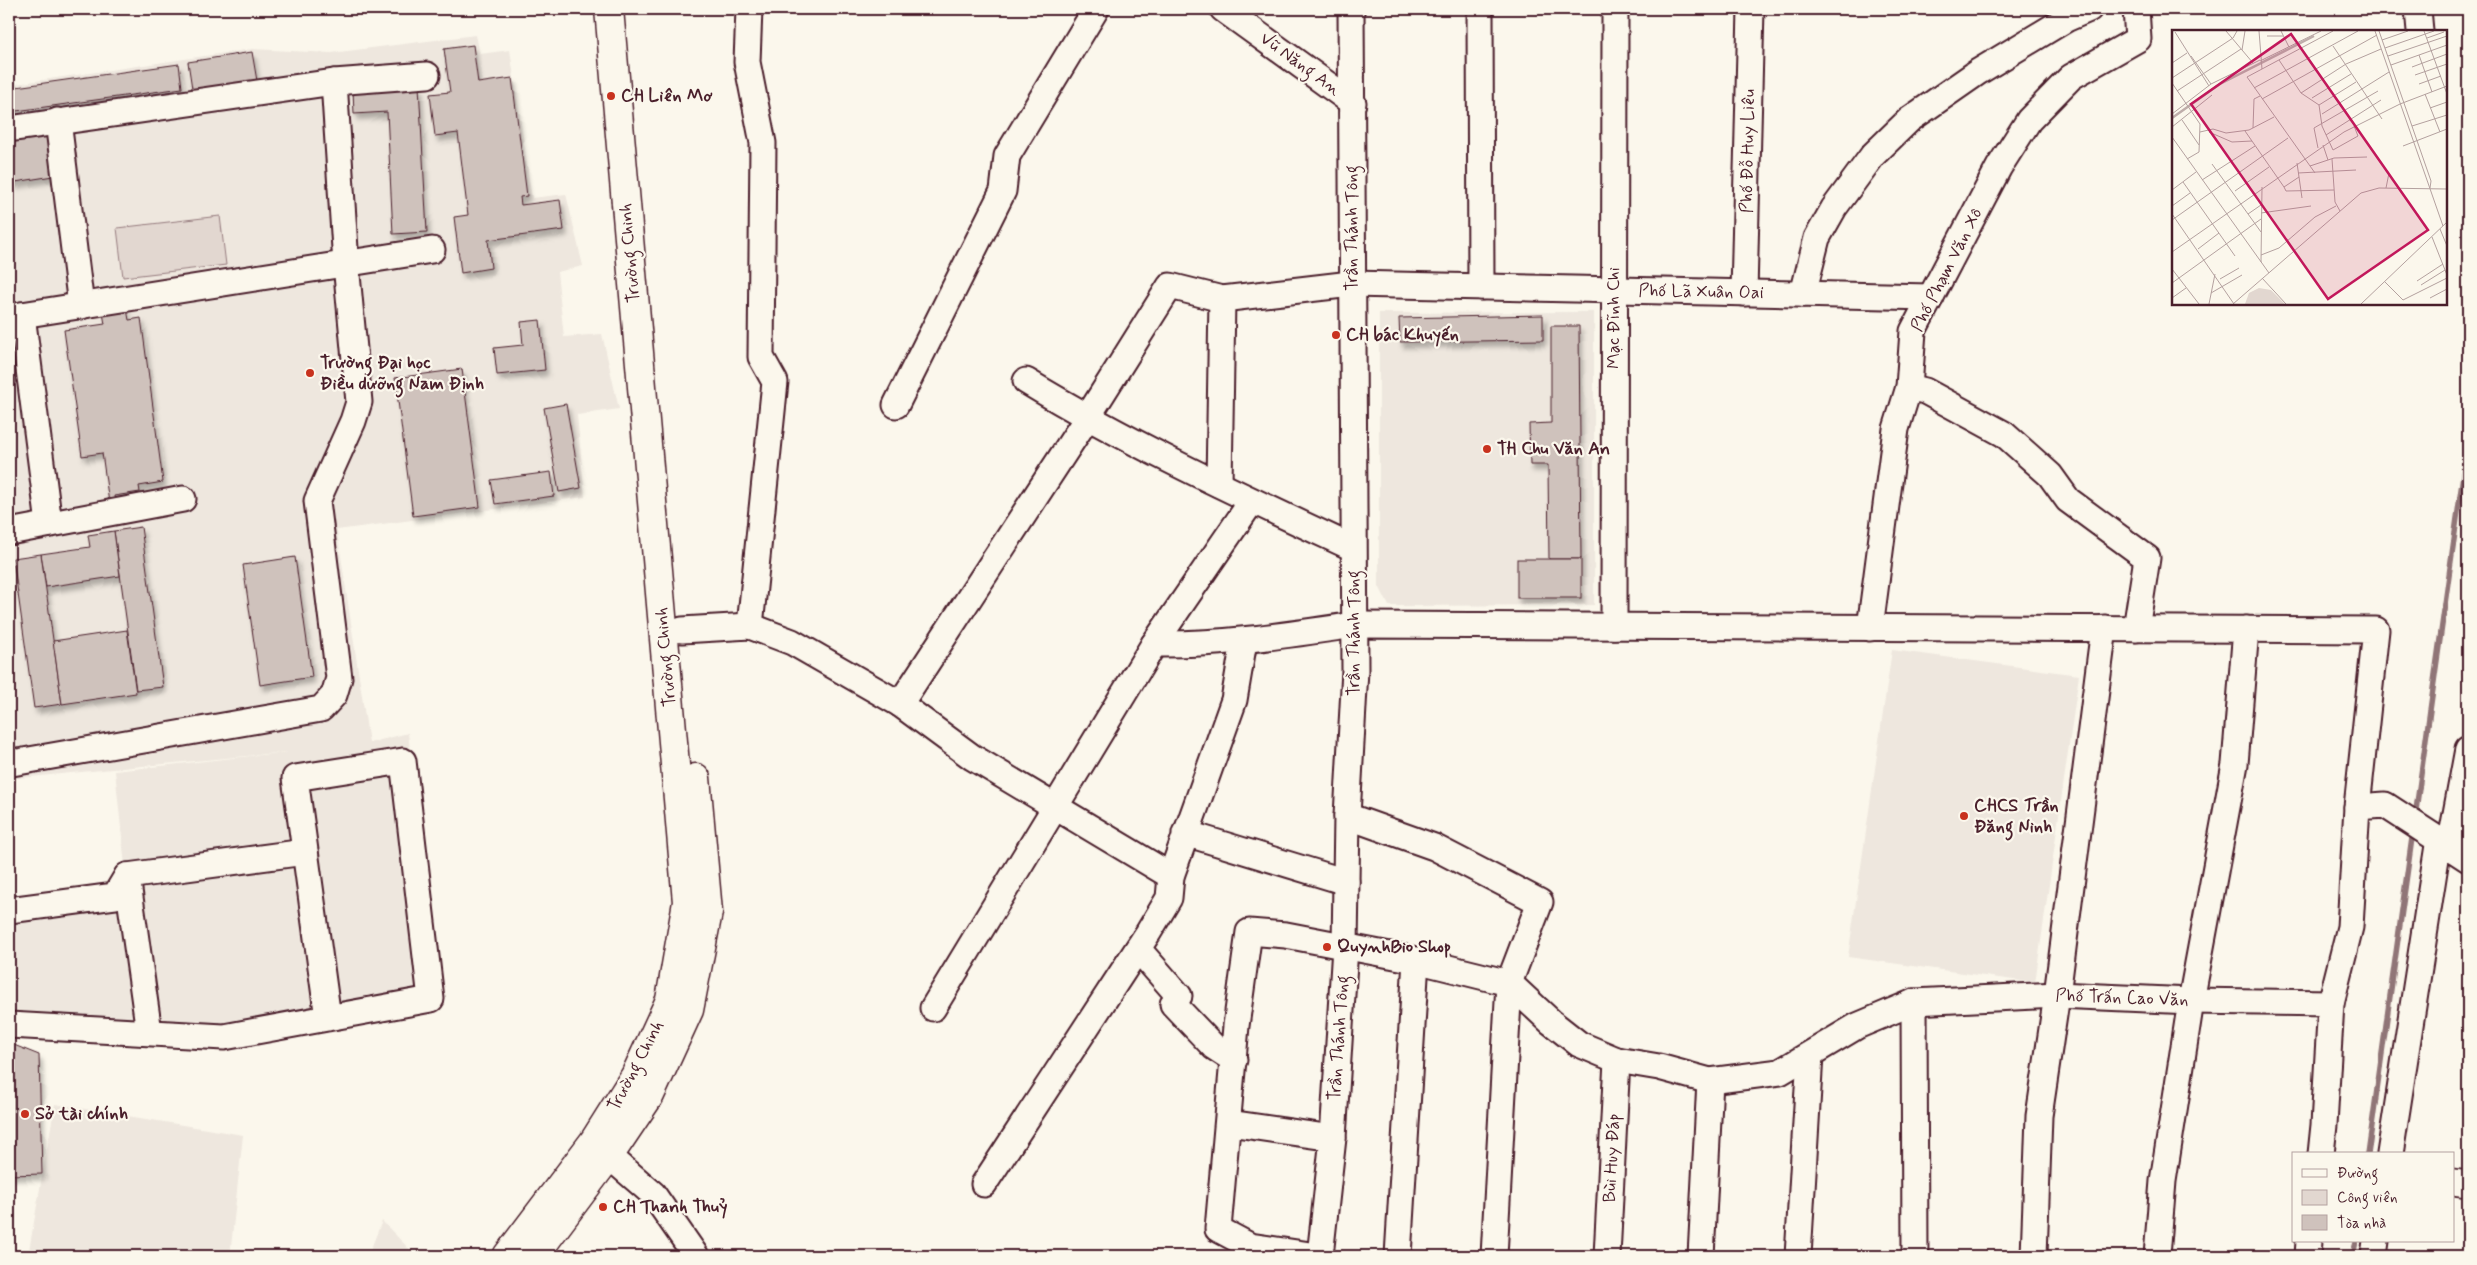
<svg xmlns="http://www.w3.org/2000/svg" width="2477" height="1265" viewBox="0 0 2477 1265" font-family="Mynerve,sans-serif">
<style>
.built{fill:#eee7de}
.green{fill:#e2d7d0;stroke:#967b7e}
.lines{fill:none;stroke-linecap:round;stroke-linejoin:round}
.stream{stroke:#907477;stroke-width:5.5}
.building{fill:#cfc2bc;stroke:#4a1f2b;filter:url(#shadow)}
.minor-casing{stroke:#4a1f2b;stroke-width:29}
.major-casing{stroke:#4a1f2b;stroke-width:31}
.minor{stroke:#fbf7ec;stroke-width:25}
.major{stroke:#fbf7ec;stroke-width:28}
.poi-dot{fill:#c8321e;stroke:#fbf7ec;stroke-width:2}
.labels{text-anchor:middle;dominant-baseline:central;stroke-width:4.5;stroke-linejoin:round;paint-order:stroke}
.street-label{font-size:18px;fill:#4a1f2b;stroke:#fbf7ec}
.poi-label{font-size:18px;font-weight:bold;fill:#4a1f2b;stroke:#fbf7ec;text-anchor:start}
.inset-river{fill:none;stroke:#bfadaa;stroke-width:2.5}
.inset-road{fill:none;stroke:#b4a19f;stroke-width:1}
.view{fill:#c2185b;fill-opacity:0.15;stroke:#c2185b;stroke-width:2.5}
.inset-edge{fill:none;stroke:#4a1f2b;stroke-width:2.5}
</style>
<defs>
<filter id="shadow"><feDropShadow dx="3" dy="5.5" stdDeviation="2.5" flood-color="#0004"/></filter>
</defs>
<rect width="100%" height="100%" fill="#fbf7ec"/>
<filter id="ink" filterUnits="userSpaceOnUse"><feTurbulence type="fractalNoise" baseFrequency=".02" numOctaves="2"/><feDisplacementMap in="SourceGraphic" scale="10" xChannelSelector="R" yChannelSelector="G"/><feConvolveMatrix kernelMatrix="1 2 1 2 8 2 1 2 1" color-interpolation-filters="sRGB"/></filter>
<g filter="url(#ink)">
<g class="built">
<polygon points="476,35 480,54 510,50 532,198 566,194 583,266 557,272 564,337 602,334 619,409 577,415 585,497 337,530 369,743 408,733 441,1008 226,1049 9,1033 9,900 109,886 125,866 115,771 288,752 9,779 9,85 252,49 331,53"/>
<polygon points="1594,312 1594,605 1389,606 1379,586 1379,313"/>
<polygon points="1892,650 2079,675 2035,983 1848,957"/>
<polygon points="55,1104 243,1135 230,1256 28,1256"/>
<polygon points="382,1221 416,1256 368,1256"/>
</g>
<polygon class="green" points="220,216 226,265 123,277 117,228"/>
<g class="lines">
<g class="stream">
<polyline points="2415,817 2468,440"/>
<polyline points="2368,1154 2413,831"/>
<polyline points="2353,1256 2356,1241"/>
</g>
</g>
<g class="building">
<polygon points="473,45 478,83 512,78 527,196 520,197 521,205 560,200 564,230 488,240 491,268 461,273 454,217 468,215 458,133 435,136 430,94 450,92 444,49"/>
<polygon points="252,52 257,81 193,95 188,62"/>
<polygon points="179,64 182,88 9,112 9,88"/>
<polygon points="419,86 427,232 393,234 387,112 354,114 353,90"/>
<polygon points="46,127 53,176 9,183 9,133"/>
<polygon points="127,309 129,320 141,318 163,482 139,486 140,492 114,496 115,502 109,503 102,453 82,456 64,330 105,324 103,313"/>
<polygon points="1543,315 1543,340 1400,342 1399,318"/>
<polygon points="540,320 545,370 497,375 494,348 523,345 521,322"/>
<polygon points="1551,326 1579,326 1581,559 1549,559 1548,465 1530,465 1529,424 1551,423"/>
<polygon points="462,369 480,507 413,516 395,378"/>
<polygon points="566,404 581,488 559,492 544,408"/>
<polygon points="551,472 554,496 495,504 491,480"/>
<polygon points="141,527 163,687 136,690 114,531"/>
<polygon points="114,531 120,576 46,587 41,554 90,547 88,535"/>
<polygon points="41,554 62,704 34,708 13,558"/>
<polygon points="295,557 312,677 260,685 243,565"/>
<rect x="1517" y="559" width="64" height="39"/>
<polygon points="127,630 136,693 62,704 53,641"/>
<polygon points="9,1043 39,1055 42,1174 9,1175"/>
</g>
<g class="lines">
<g class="minor-casing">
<g id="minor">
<polyline points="749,9 747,62 763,143 761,357 775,382 750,626"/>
<polyline points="1223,9 1353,103"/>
<polyline points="1480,9 1481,287"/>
<polyline points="2418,9 2420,31"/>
<polyline points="58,121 81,306"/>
<polyline points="9,129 334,82 427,75"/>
<polyline points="1744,293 1751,9"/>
<polyline points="1803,294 1817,238 1834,208 1873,155 1909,120 1978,72 2066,19 2089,9"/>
<polyline points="22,315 49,524"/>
<polyline points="9,317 432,250"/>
<path d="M 1026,381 C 1131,445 1242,496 1353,548"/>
<polyline points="1909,387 1925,391 2004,434 2050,475 2068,500 2147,558 2136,629"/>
<polyline points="896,405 1003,191 1007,156 1096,9"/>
<polyline points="1219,484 1222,299 1351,284 1931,297"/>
<polyline points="9,532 183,499"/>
<polyline points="1614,626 1615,9"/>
<polyline points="1870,628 1896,429 1909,387 1913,331 1999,167 2029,120 2071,77 2138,39 2136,9"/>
<polyline points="682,630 750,626 792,642 900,704 972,757 1171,876"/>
<path d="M 1154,644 C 1222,645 1287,635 1354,625 L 2376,630 L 2357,807"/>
<polyline points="900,704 1087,418 1170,286 1222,299"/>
<polyline points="9,759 12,763 321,709 334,695 339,678 317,501 353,421 359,402 346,264 334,82"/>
<polyline points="1347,816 1434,847 1540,902 1509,983 1494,1256"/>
<polyline points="1185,833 1346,882"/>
<polyline points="2450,846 2468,749"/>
<polyline points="127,876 149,1032"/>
<polyline points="9,910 115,896 127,876 305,852"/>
<polyline points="1138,949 1179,996 1173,1004 1214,1047 1234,1060"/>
<polyline points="1914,1002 1915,1256"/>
<polyline points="933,1008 1154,644 1252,501"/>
<polyline points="9,1025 224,1037 431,999 403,761 295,778 328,1018"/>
<polyline points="1229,1123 1333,1138"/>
<polyline points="2321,1154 2324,1125 2331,1003 2350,927 2357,807 2385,805 2468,859"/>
<polyline points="2390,1154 2439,839"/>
<polyline points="609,1156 653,1194 696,1256"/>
<polyline points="2453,1182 2468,1184"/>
<polyline points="984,1184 1148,933 1169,898 1171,876 1234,700 1244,641"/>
<polyline points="1317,1256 1250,1246 1218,1229 1236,1026 1249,932 1286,935 1416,960 1509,983 1551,1022 1579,1044 1617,1060 1659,1067 1710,1081 1780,1072 1857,1026 1914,1002 2057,995 2191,1001 2331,1003"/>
<polyline points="1320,1256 1333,1138 1345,947 1347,816 1355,670 1351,9"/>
<polyline points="1398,1256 1416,960"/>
<polyline points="1607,1256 1617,1060"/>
<polyline points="1701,1256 1710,1081"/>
<polyline points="1798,1256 1810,1055"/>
<polyline points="2034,1256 2039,1116 2057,995 2104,628"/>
<polyline points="2157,1256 2163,1181 2191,1001 2235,764 2246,629"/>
<polyline points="2308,1256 2309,1241"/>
<polyline points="2374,1256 2376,1241"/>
</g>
</g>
<g class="major-casing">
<g id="major">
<polyline points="507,1256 594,1141 635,1076 670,1000 687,902 609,9"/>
<polyline points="534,1256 609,1156 650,1095 689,1010 708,912 696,778"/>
</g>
</g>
<use href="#minor" class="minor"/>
<use href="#major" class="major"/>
</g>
</g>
<g class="poi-dot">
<circle cx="611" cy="96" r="5"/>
<circle cx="1336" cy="335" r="5"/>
<circle cx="310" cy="373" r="5"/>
<circle cx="1487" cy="449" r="5"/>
<circle cx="1964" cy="816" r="5"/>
<circle cx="1327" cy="947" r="5"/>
<circle cx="25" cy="1114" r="5"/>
<circle cx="603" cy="1207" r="5"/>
</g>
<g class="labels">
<g class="street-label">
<text transform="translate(1300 64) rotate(36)">Vũ Năng An</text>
<text transform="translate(1748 151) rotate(-89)">Phố Đỗ Huy Liêu</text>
<text transform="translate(1352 228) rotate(-90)">Trần Thánh Tông</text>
<text transform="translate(630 253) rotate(-95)">Trường Chinh</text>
<text transform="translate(1947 270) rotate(-63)">Phố Phạm Văn Xô</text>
<text transform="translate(1701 292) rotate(1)">Phố Lã Xuân Oai</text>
<text transform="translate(1614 318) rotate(-90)">Mạc Đĩnh Chi</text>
<text transform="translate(1354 633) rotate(-90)">Trần Thánh Tông</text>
<text transform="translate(666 657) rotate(-95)">Trường Chinh</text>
<text transform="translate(2122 998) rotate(2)">Phố Trấn Cao Văn</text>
<text transform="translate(1339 1038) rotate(-86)">Trần Thánh Tông</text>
<text transform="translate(636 1066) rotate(-62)">Trường Chinh</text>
<text transform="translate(1612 1158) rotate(-87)">Bùi Huy Đáp</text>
</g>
<g class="poi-label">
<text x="621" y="96">CH Liên Mơ</text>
<text x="1346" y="335">CH bác Khuyến</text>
<text x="320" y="363">Trường Đại học<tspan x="320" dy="21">Điều dưỡng Nam Định</tspan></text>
<text x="1497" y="449">TH Chu Văn An</text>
<text x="1974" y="806">CHCS Trần<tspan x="1974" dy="21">Đăng Ninh</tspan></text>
<text x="1337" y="947">QuynhBio Shop</text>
<text x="35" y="1114">Sở tài chính</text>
<text x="613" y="1207">CH Thanh Thuỷ</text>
</g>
</g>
<g transform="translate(2172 30)">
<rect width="275" height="275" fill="#fbf7ec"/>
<path d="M 87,258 L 99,260 L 113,274 L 73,274 L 77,263 Z" fill="#e2d7d0"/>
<path class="inset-river" d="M 0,88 L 48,54 L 142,6"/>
<path class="inset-road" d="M 54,1 L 81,33M 87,1 L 90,39 L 161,1M 109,1 L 117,17M 203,1 L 271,196M 207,1 L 259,151 L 258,158M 252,1 L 275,64M 3,2 L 37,56M 95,6 L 111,6M 255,8 L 272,2M 210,10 L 236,1M 161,16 L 210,89M 213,18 L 262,1M 70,20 L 73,1M 247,25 L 260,62M 19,26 L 39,54M 216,26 L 275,6M 107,30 L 129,63 L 147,75 L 150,96 L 161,120 L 186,106 L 182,96M 88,31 L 149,1M 0,33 L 15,23M 219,35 L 275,15M 240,37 L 275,24M 90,39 L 75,47 L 143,143M 243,45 L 275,34M 0,48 L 61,8 L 65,1M 0,53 L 28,94 L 27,122 L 15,129M 247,54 L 269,46M 82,58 L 186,1M 5,61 L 69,19M 129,63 L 174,34 L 209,19M 253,64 L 268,102M 140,68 L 179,44M 90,69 L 205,5M 147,75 L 184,52M 258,78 L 275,72M 0,84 L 39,54 L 88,30M 150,84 L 217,42M 10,90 L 27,115M 240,96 L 275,85M 0,97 L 40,65M 81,98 L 82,69 L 88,66M 73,101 L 112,157 L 127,147M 28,102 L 41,99 L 54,103 L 77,100 L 102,87M 37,102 L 60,112 L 80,111M 154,105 L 209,70M 0,107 L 97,243M 151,115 L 156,130M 231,116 L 275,99M 146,118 L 142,98 L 206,61M 160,129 L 163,172 L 168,181M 125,133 L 130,168M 40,134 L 89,202M 138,136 L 162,128 L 195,127M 126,143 L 184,140M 30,150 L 83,116M 11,152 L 63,226M 112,157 L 114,161 L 162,160M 214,158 L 217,143M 0,160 L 24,142M 63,161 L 97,137M 0,176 L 18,163M 89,183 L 139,176M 0,184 L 62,274M 76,184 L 89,175M 0,190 L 116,108M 268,199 L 275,216M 260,207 L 275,245M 26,219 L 47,203M 0,222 L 172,102 L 228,74 L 275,56M 89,225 L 107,218 L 143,187 L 164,176M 89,232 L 90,157M 0,239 L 27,274M 90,248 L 114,274M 48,249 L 67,238M 245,251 L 271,234M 213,252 L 231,270 L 275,248M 0,253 L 89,189M 249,255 L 273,240M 39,263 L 70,245M 0,268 L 14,258M 258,268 L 275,259M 37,274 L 43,244M 61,274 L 189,163 L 207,158 L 275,159M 189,274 L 275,192"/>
<path class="view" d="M 119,4 L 256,200 L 156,269 L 19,74 Z"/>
<rect width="275" height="275" class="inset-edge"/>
</g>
<rect width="2477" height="1265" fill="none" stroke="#fbf7ec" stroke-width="30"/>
<rect x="15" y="15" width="2447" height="1235" fill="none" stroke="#4a1f2b" stroke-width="2" filter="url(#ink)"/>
<rect x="2292" y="1152" width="162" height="90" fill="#fbf7ec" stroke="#b4a19f"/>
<rect x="2302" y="1169" width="25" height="8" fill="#fbf7ec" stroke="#b4a19f"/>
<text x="2337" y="1178" font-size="15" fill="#4a1f2b">Đường</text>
<rect x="2302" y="1190" width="25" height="15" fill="#e2d7d0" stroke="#b4a19f"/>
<text x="2337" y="1202" font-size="15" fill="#4a1f2b">Công viên</text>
<rect x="2302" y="1215" width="25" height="15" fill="#cfc2bc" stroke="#b4a19f"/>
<text x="2337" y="1228" font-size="15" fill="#4a1f2b">Tòa nhà</text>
</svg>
